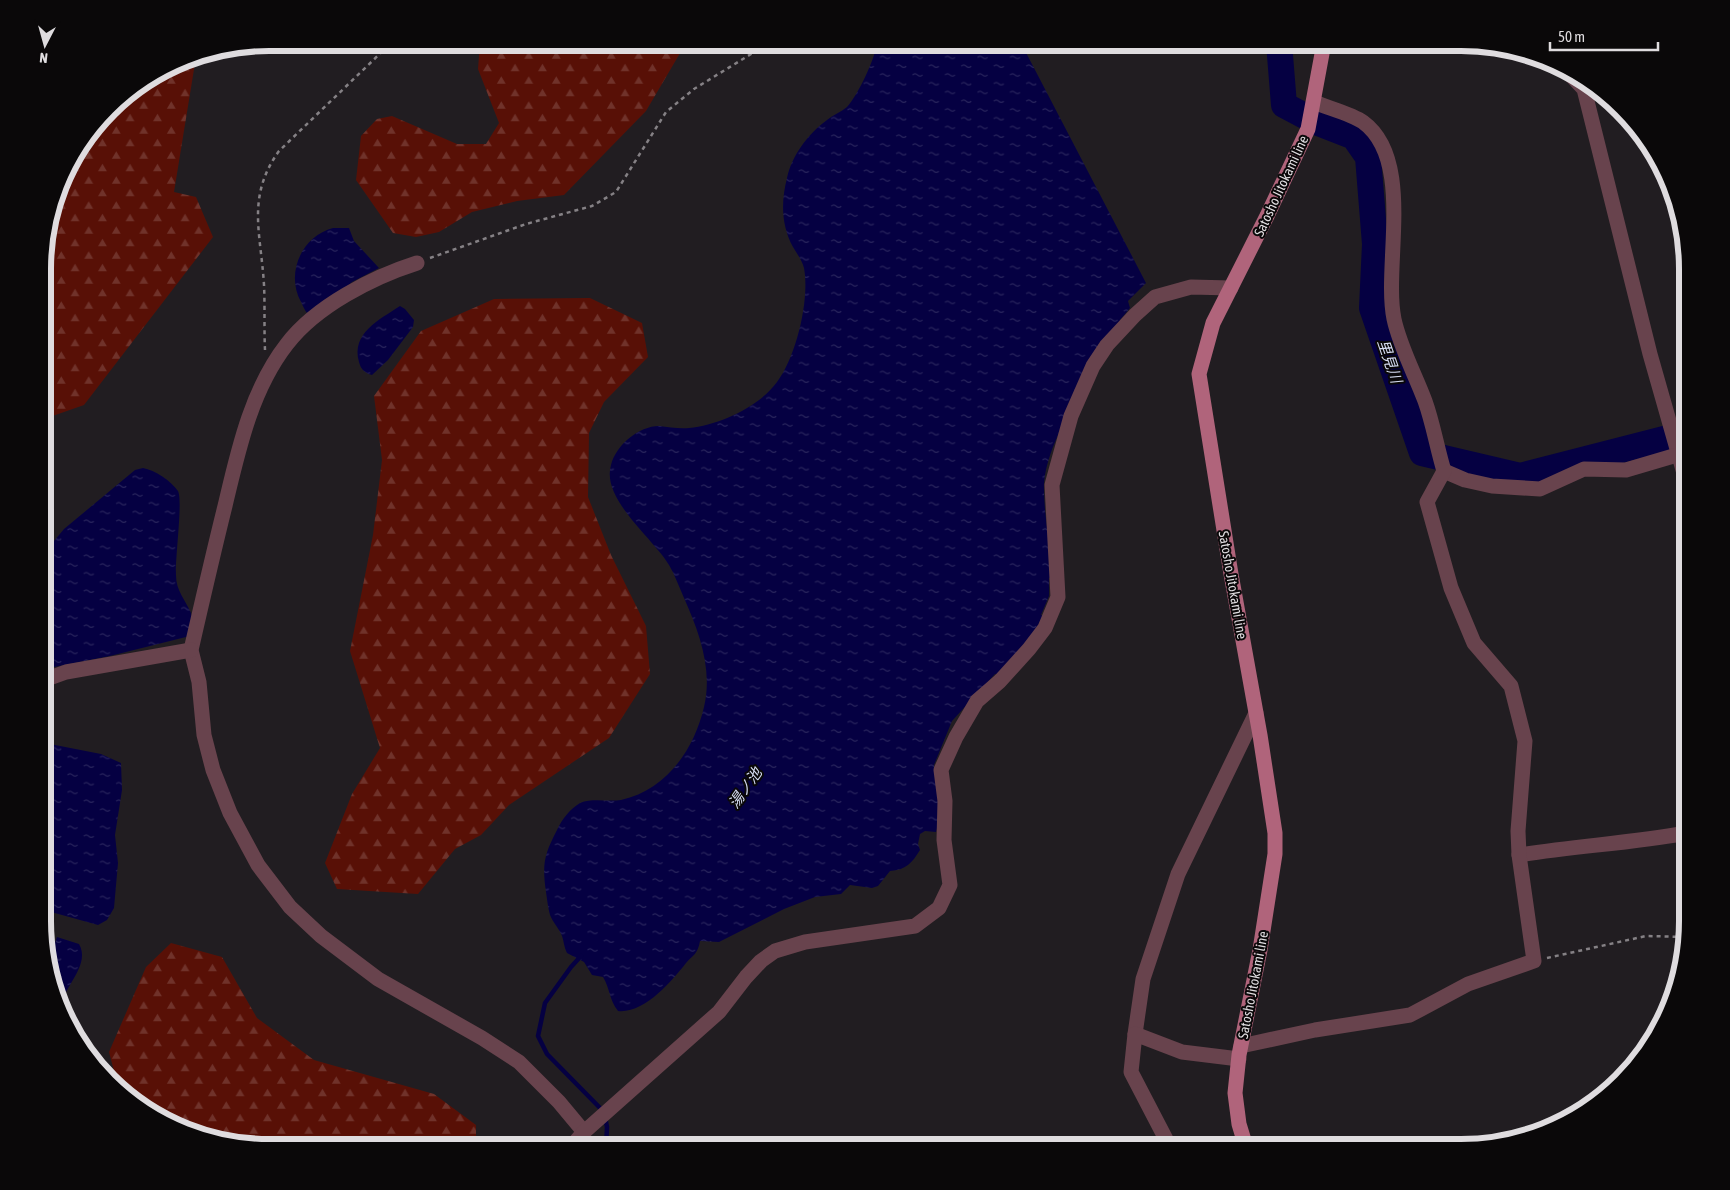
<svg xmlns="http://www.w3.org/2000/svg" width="1730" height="1190" viewBox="0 0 1730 1190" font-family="'Asap Condensed','Noto Sans JP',sans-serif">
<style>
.forest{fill:url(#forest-firs)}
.water{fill:url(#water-ripples)}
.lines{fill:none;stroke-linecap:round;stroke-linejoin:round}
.stream{stroke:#050042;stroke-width:4.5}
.river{stroke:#050042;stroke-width:26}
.path{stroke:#858185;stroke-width:2.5;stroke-dasharray:4 4;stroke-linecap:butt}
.minor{stroke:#68434d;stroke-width:15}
.major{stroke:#b0647b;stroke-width:15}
.labels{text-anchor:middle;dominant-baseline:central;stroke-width:4;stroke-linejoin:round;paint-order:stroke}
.street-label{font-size:14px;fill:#dfdcdf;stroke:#0a0809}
.water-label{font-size:15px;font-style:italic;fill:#d5dcf1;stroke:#0a0809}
.rim{fill:none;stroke:#dfdcdf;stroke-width:6}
</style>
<defs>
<pattern id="forest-firs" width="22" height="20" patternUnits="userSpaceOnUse" patternTransform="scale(1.25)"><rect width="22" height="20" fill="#581006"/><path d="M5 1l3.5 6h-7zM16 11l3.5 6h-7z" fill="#70322a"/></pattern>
<pattern id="water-ripples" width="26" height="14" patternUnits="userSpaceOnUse" patternTransform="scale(1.25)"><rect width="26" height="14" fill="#050042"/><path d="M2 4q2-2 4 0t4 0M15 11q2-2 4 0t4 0" fill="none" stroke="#29255d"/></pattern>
</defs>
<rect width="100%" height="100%" fill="#211d21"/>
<g class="forest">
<polygon points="480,43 686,43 646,111 564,195 517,201 472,212 439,232 416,237 393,233 356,180 361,136 377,119 392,116 457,144 486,144 499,123 478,69"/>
<polygon points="196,57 174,192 196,197 213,237 84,405 44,419 44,240 66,168 119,99 182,60"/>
<polygon points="590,298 642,323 648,357 604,402 589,433 588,497 611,555 646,626 650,674 609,738 509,805 481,835 455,849 418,894 337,889 325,863 352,794 380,748 350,651 373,535 382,460 374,396 421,331 494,299"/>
<polygon points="171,943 222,957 257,1018 314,1060 434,1094 476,1125 476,1147 254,1147 196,1135 131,1101 118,1086 109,1052 146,967"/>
</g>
<g class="water">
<path d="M 877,43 L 1021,43 L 1146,283 L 1128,301 L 1130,308 L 1120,320 L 1123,325 C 1097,368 1044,439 1044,489 C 1044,518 1051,549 1054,577 L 1049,578 L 1049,596 L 1041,615 L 1047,617 L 1003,674 L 995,674 L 952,721 L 934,765 L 940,817 L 936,832 L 925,831 L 920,834 L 918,844 L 920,850 C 912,863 906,870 890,871 L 878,886 L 872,888 L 850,885 L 841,894 L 815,897 L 784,909 L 719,942 L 700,941 C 698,954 693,955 686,963 C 672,981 644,1014 618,1011 C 609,1000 610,988 603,977 L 592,975 L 584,962 L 567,953 C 564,947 564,942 562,936 C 559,928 553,923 550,915 C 548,908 547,899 546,892 C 542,864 544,855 557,830 C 562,819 570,809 580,803 C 592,798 608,802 621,800 C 666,790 694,750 704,707 C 713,669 699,632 684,598 C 679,587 675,575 669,565 C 653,538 601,499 611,465 C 616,445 639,426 659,426 C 669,427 679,429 689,428 C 719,425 759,407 777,382 C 796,357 810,300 804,268 C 802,260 797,254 793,247 C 781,225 781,201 787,178 C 792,155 808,134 827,120 C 833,115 841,112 847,107 C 858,95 875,59 877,43 Z"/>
<path d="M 333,228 L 349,228 L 354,241 L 379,268 L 352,282 L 312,317 C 306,314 304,308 301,302 C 285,273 302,236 333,228 Z"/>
<path d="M 400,306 L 405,309 L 414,320 L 413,327 L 388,360 L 372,375 C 365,373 361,370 359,362 C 351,333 379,320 400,306 Z"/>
<path d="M 143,468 C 155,470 171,481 178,491 C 183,500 175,559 176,575 C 176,591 185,599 191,613 C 193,619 191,629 190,636 L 110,656 L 44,669 L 44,553 L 64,529 L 135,470 Z"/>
<polygon points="50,744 101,754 121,763 122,790 115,835 118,863 114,908 107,920 98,925 44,910 44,749"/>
<path d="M 57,937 L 79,944 C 90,963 68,983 62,1001 L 48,962 Z"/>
</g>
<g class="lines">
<polyline class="stream" points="581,956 571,967 545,1003 538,1036 547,1054 604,1112 607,1127 606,1147"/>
<polyline class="river" points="1279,43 1284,105 1318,123 1354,137 1368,157 1375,244 1372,308 1422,453 1520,476 1687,433"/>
<g class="path">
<polyline points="430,258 526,224 592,206 616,192 666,112 694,89 769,43"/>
<path d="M 265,350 C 264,329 265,306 264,285 C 261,233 246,197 279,151 L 391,43"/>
<polyline points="1547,958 1646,936 1687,937"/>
</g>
<g class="minor">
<polyline points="1569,73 1584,89 1650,354 1687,484"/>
<path d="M 417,263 C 373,277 316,306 287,344 C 251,390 238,451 225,506 C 213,554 202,602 191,650 L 199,682 L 204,735 L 213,770 L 230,813 L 258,865 L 290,907 L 321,936 L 378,979 L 482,1038 L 519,1062 L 559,1102 L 584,1132"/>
<polyline points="1444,471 1465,480 1492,486 1540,489 1584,469 1626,470 1687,452"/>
<polyline points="44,680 66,672 191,650"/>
<path d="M 1519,855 C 1575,846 1631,843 1687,833"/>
<polyline points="1135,1034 1143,979 1178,874 1256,713"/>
<path d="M 1241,1046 L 1315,1030 L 1410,1015 L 1468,984 L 1534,961 L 1519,855 L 1518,831 L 1525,741 L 1511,686 L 1474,643 L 1451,588 L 1427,502 L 1444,471 C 1437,448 1433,423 1425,401 C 1415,374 1400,347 1394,319 C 1383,266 1415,160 1363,122 C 1352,114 1328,108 1314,102"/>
<polyline points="571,1147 584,1132 719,1012 746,977 761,961 775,951 805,942 915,926 939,908 950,885 944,840 945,801 941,770 956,737 977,701 1000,681 1029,649 1045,628 1058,597 1052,485 1071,416 1093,366 1107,345 1135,315 1155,297 1191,287 1231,288"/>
<polyline points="1170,1147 1131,1072 1135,1034 1182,1052 1239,1059"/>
</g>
<polyline class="major" points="1246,1147 1239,1124 1235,1093 1239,1055 1260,950 1275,854 1275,833 1260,735 1231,574 1199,374 1213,323 1267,216 1308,129 1324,43"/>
</g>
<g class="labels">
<g class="street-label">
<text transform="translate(1281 186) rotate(-65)">Satosho Jitokami line</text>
<text transform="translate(1233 585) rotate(80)">Satosho Jitokami line</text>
<text transform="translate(1253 985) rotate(-79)">Satosho Jitokami line</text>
</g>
<g class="water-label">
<text transform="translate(1390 361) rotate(71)">里見川</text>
<text transform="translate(745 788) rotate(-55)">湯ノ池</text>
</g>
</g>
<path d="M0 0H1730V1190H0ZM269 51H1461A218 218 0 0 1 1679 269V921A218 218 0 0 1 1461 1139H269A218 218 0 0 1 51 921V269A218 218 0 0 1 269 51Z" fill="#0a0809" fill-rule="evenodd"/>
<path class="rim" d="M269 51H1461A218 218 0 0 1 1679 269V921A218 218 0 0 1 1461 1139H269A218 218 0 0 1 51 921V269A218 218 0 0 1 269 51Z"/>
<g transform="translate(45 45) rotate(186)" stroke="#0a0809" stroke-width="4" paint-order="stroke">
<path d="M0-4L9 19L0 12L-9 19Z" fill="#dfdcdf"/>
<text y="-8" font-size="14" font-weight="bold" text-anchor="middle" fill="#dfdcdf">N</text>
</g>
<path d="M1550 42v8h108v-8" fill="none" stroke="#dfdcdf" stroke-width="2.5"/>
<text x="1558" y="42" font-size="15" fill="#dfdcdf" stroke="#0a0809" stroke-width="4" paint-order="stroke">50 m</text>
</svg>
